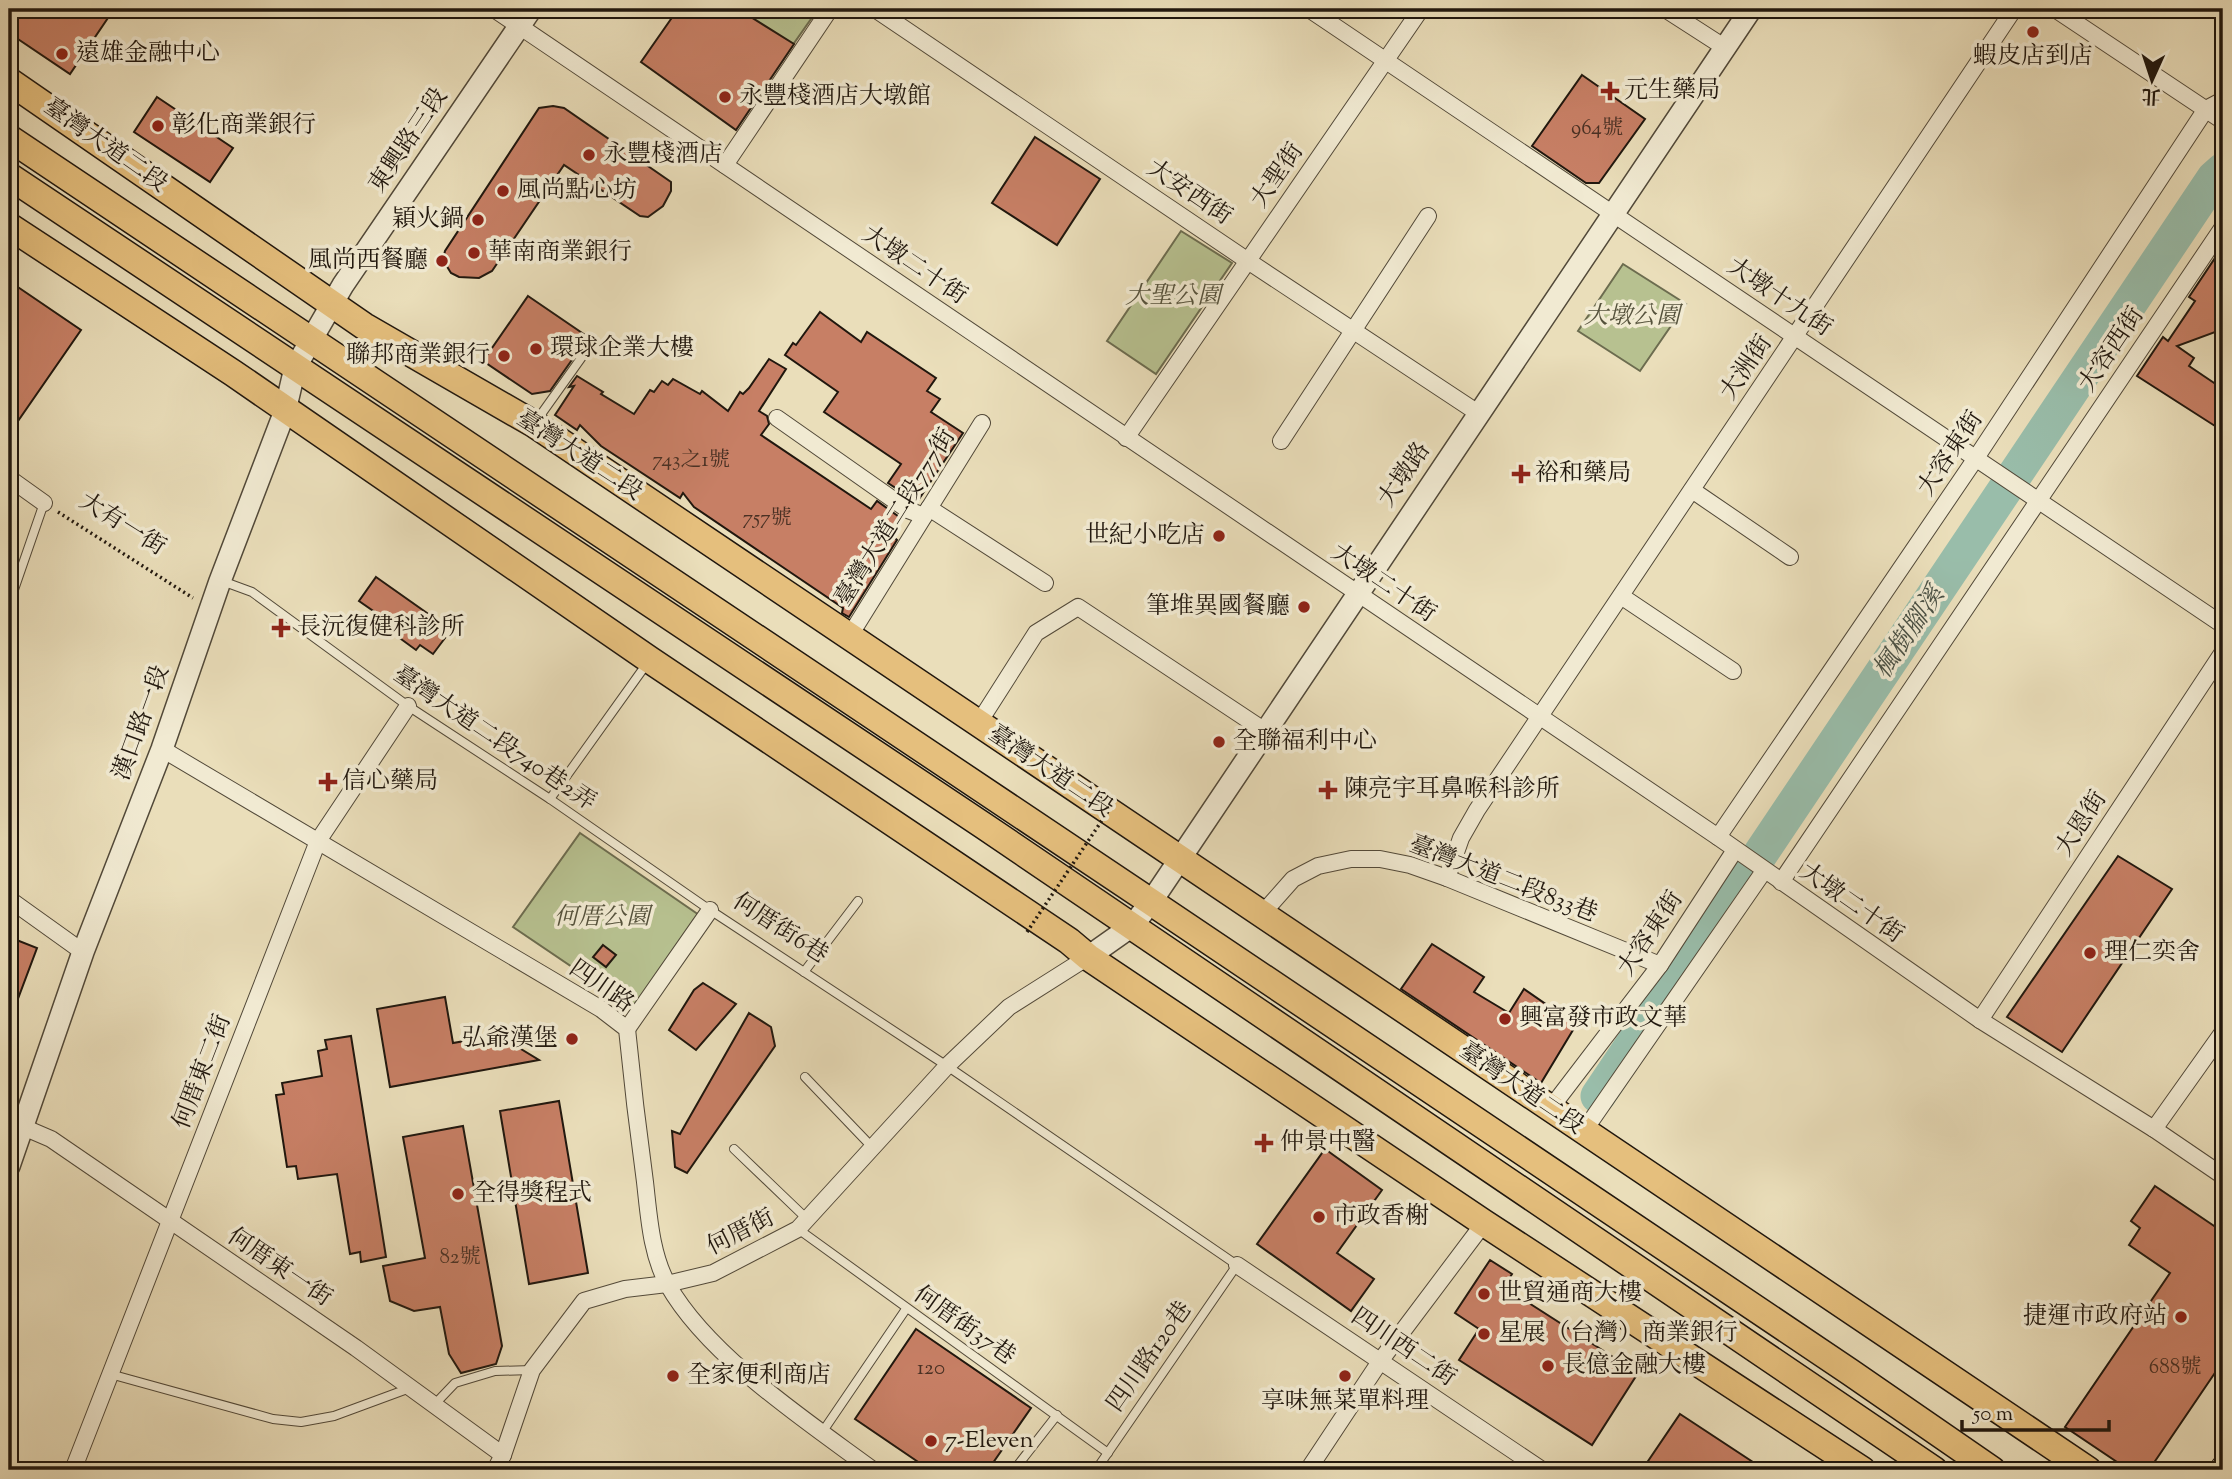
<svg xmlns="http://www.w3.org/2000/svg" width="2232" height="1479" viewBox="0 0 2232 1479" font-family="'Sorts Mill Goudy','Noto Serif TC',serif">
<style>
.green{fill:#b7c190;stroke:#6c6c4f;stroke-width:2}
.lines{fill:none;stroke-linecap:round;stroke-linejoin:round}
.river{stroke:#99bdaa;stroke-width:35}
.building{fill:#c77f65;stroke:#20170e;stroke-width:2}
.service-casing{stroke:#524939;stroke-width:10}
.minor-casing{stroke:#524939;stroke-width:18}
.tertiary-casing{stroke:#524939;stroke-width:24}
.secondary-casing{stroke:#20170e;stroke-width:25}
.primary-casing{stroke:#20170e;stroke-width:29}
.path{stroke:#20170e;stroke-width:3.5;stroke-dasharray:2 3.5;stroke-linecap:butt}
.service{stroke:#f1ead2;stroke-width:8}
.minor{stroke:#f1ead2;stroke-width:16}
.tertiary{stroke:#f1ead2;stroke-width:21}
.secondary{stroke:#f1ead2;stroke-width:23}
.primary{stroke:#e5bf7d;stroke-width:26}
.path-bridge{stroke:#20170e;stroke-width:3.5;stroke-dasharray:2 3.5;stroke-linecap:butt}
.poi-dot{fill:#8f2418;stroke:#f1ead2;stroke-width:2.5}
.labels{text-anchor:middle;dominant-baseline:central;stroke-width:7;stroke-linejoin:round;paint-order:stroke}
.number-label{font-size:21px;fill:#4a3124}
.poi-label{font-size:24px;fill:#20170e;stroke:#f1ead2;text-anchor:start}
.street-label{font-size:24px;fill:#20170e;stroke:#f1ead2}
.park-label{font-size:24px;font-style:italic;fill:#55523c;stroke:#f1ead2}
.water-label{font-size:26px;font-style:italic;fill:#4a5145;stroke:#f1ead2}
</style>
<rect width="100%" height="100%" fill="#eadeba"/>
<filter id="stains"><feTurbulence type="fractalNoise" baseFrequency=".00286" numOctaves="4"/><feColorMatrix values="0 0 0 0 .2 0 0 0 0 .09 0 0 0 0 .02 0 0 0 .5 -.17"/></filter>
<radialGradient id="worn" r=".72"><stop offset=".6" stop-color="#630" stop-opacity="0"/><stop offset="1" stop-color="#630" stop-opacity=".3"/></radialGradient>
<g class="green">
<polygon points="737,9 818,9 792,46"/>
<polygon points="1181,231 1232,263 1156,374 1107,341"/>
<polygon points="1623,264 1686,304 1640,371 1578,331"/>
<polygon points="580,833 699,915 637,1003 631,1005 624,1002 513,927"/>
</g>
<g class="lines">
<polyline class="river" points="1598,1096 2214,178 2223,170"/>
</g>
<g class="building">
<polygon points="9,9 114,9 70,74 9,33"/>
<polygon points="678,9 738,9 794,44 736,130 641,62"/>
<polygon points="1582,75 1645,119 1599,183 1586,183 1532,146"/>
<polygon points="157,97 233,148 210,182 134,132"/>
<polygon points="553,106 564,108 671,182 671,191 663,206 648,217 640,216 564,165 492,271 479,278 459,277 451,273 443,260 445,251 539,108"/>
<polygon points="1035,137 1100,179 1057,245 992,203"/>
<polygon points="2223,246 2223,323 2218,331 2177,346 2194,358 2189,366 2223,389 2223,414 2215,426 2137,376 2163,337 2168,341 2195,301 2189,297"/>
<polygon points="9,281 81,330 9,434"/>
<polygon points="528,296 588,337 550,391 532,394 483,361"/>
<polygon points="820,312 861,342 867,332 936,378 927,391 940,399 931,412 963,433 917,502 888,483 901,464 824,412 838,392 785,355 793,343 796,345"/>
<polygon points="769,359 786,369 759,411 767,416 769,424 761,435 871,509 877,501 902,519 891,535 897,540 849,617 842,613 843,608 694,507 683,493 680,498 601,446 580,425 577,430 555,415 574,386 569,387 577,376 603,392 601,394 634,414 650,390 654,392 662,381 668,385 673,379 700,394 702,391 728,411 740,392 743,394 749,388"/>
<polygon points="376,577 451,630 433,654 420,645 416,650 375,620 379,615 359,601"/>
<polygon points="2118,856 2172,889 2062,1052 2007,1017"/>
<polygon points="9,937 37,948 10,1020 9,1019"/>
<polygon points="1432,944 1484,977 1474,992 1509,1013 1524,989 1576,1025 1541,1083 1401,989"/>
<polygon points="603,945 616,955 606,967 593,957"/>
<polygon points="703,983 736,1004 696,1050 669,1030 694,990"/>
<polygon points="445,997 453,1043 498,1035 539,1060 390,1087 377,1009"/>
<polygon points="749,1013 771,1027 775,1046 687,1173 675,1167 672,1131 680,1134"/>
<polygon points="351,1036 386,1257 361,1262 360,1252 350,1254 337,1174 298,1179 296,1166 287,1167 276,1095 284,1094 282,1083 322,1076 318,1051 327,1049 325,1040"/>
<polygon points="559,1101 588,1273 529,1284 500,1111"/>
<polygon points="463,1126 502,1346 496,1364 461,1373 449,1354 440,1307 414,1311 390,1301 383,1266 425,1258 403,1137"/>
<polygon points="1325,1149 1382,1190 1337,1253 1374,1279 1351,1311 1257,1244"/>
<polygon points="2155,1186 2223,1232 2223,1361 2149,1470 2129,1470 2065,1427 2170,1273 2129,1245 2140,1228 2131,1221"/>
<polygon points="1490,1260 1512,1274 1504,1287 1638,1373 1592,1445 1459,1360 1479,1329 1455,1313"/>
<polygon points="916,1329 1031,1408 988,1470 930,1470 855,1419"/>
<polygon points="1680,1414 1765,1470 1642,1470"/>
</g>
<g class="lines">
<g class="service-casing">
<g id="service">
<polyline points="537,420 594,340"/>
<polyline points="222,581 252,592 408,706 550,799 710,910 947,1066 1237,1265 1096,1470"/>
<polyline points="9,604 44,503"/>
<polyline points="550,799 648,662"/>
<polyline points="804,972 858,901"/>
<polyline points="805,1077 872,1147"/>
<polyline points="734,1149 806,1218"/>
<polyline points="798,1229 1108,1453"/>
<polyline points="110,1374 273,1419 301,1422 334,1416 410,1388"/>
<polyline points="434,1405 455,1383 495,1371 532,1370"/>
<polyline points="821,1434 906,1309"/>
<polyline points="1014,1470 1057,1415"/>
</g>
</g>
<g class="minor-casing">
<g id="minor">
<polyline points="494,9 1718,837 1980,1020 2154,1129 2223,1176"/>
<polyline points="875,9 1248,261 1478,413"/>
<polyline points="1309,9 2223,625"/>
<polyline points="1665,9 1724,47"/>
<polyline points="2055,9 2223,121"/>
<polyline points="725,165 830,9"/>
<polyline points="777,418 908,510 924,516"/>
<polyline points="1126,438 1421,9"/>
<polyline points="1281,441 1428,216"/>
<polyline points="9,478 44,503"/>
<polyline points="1692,490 1790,557"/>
<polyline points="929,508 1045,583"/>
<polyline points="1621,596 1733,671"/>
<polyline points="849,637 982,423"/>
<polyline points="978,724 1036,633 1078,607 1265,731"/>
<path d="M 162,749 L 601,1009 L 627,1029 C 632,1080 638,1131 645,1182 C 649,1217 651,1254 668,1285 C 708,1356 808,1422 873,1470"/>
<polyline points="1718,837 1976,458 2206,109 2223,100"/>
<polyline points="1447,878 1461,838 1477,810 2014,9"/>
<polyline points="1781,882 2223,227"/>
<polyline points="9,899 83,952"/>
<polyline points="1262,914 1293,879 1318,866 1351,859 1380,859 1410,865 1447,878 1660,965"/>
<polyline points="1980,1020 2223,652"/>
<polyline points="627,1029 710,910"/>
<polyline points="1550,1109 1660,965 1735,850"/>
<polyline points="23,1127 51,1139 356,1348 503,1455"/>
<polyline points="2154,1129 2223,1032"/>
<polyline points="1584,1131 1764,871"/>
<polyline points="1237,1265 1542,1470"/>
<polyline points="73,1470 318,841 408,706"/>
<polyline points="495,1470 503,1455 532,1370 584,1301 625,1289 667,1284 713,1273 798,1229 947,1066 1009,1007 1088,957"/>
<polyline points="1308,1470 1381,1360 1484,1223"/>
</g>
</g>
<g class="tertiary-casing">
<g id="tertiary">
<polyline points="1088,957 1132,926 1151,902 1751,9"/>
<polyline points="9,1166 83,952 162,749 220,581 285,411 295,368 343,285 531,9"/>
</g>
</g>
<g class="secondary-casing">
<polyline id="secondary" points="2221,1470 2223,1467"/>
</g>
<g class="primary-casing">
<g id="primary">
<polyline points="9,81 364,326 534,424 2088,1470"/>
<polyline points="9,138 1151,902 1850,1372 1992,1470"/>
<polyline points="9,176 984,826 1934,1470"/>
<polyline points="9,226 233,373 650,660 1069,941 1088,957 1484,1223 1862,1470"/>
</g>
</g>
<polyline class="path" points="58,512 193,598"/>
<use href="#service" class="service"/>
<use href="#minor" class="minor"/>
<use href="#tertiary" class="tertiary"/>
<use href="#secondary" class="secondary"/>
<use href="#primary" class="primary"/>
<polyline class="path-bridge" points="1027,932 1113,804"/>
</g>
<g class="poi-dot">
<circle cx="2033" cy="32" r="7"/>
<circle cx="62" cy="54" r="7"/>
<path d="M1606.5 80.5h7v7h7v7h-7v7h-7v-7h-7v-7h7z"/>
<circle cx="725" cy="97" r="7"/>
<circle cx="158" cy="126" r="7"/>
<circle cx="589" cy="155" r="7"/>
<circle cx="503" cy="191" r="7"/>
<circle cx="478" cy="220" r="7"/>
<circle cx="474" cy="253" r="7"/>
<circle cx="442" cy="261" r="7"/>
<circle cx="536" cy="349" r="7"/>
<circle cx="504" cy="356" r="7"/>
<path d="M1517.5 463.5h7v7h7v7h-7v7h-7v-7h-7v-7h7z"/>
<circle cx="1219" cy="536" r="7"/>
<circle cx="1304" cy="607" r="7"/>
<path d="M277.5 617.5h7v7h7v7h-7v7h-7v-7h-7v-7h7z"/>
<circle cx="1219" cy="742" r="7"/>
<path d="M324.5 771.5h7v7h7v7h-7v7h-7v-7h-7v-7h7z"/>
<path d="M1324.5 779.5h7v7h7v7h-7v7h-7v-7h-7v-7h7z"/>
<circle cx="2090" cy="953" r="7"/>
<circle cx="1505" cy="1019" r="7"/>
<circle cx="572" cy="1039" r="7"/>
<path d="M1260.5 1132.5h7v7h7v7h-7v7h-7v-7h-7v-7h7z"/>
<circle cx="458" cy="1194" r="7"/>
<circle cx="1319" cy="1217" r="7"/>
<circle cx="1484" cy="1294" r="7"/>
<circle cx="2181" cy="1317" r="7"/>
<circle cx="1484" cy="1334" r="7"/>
<circle cx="1548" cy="1366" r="7"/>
<circle cx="673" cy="1376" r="7"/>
<circle cx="1345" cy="1376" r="7"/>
<circle cx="931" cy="1441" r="7"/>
</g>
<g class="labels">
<g class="number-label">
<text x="1597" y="129">964號</text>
<text x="691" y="461">743之1號</text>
<text x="767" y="519">757號</text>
<text x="460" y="1258">82號</text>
<text x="2175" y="1368">688號</text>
<text x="931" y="1369">120</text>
</g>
<g class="poi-label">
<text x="76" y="54">遠雄金融中心</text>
<text x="2033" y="57" text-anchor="middle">蝦皮店到店</text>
<text x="1624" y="91">元生藥局</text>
<text x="739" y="97">永豐棧酒店大墩館</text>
<text x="172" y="126">彰化商業銀行</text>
<text x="603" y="155">永豐棧酒店</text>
<text x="517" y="191">風尚點心坊</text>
<text x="464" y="220" text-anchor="end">穎火鍋</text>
<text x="488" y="253">華南商業銀行</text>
<text x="428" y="261" text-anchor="end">風尚西餐廳</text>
<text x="550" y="349">環球企業大樓</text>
<text x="490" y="356" text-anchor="end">聯邦商業銀行</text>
<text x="1535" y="474">裕和藥局</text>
<text x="1205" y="536" text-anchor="end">世紀小吃店</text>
<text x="1290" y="607" text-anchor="end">筆堆異國餐廳</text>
<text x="297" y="628">長沅復健科診所</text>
<text x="1233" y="742">全聯福利中心</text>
<text x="342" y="782">信心藥局</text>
<text x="1344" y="790">陳亮宇耳鼻喉科診所</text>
<text x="2104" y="953">理仁奕舍</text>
<text x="1519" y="1019">興富發市政文華</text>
<text x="558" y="1039" text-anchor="end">弘爺漢堡</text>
<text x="1280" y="1143">仲景中醫</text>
<text x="472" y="1194">全得獎程式</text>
<text x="1333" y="1217">市政香榭</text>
<text x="1498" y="1294">世貿通商大樓</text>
<text x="2167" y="1317" text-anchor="end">捷運市政府站</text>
<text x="1498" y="1334">星展（台灣）商業銀行</text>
<text x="1562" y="1366">長億金融大樓</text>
<text x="687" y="1376">全家便利商店</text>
<text x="1345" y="1402" text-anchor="middle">享味無菜單料理</text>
<text x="945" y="1441">7-Eleven</text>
</g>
<g class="street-label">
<text transform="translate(409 141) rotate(-56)">東興路三段</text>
<text transform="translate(105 146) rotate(35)">臺灣大道二段</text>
<text transform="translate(1278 176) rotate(-55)">大聖街</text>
<text transform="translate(1189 193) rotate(34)">大安西街</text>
<text transform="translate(914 266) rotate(34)">大墩二十街</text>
<text transform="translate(1779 298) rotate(34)">大墩十九街</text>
<text transform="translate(2112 350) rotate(-56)">大容西街</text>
<text transform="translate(1747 368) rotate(-56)">大洲街</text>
<text transform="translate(1951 454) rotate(-56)">大容東街</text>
<text transform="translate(579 456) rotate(33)">臺灣大道二段</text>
<text transform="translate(1405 475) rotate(-56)">大墩路</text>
<text transform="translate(896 518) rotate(-58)">臺灣大道二段777街</text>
<text transform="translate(122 525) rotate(32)">大有一街</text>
<text transform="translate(1383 584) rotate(34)">大墩二十街</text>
<text transform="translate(142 723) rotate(-70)">漢口路一段</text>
<text transform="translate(494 739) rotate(34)">臺灣大道二段740巷2弄</text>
<text transform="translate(1050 772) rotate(34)">臺灣大道二段</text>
<text transform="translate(2082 824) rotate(-57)">大恩街</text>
<text transform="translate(1503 880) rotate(21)">臺灣大道二段833巷</text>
<text transform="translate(1851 904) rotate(35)">大墩二十街</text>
<text transform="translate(780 929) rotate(33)">何厝街6巷</text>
<text transform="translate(1651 934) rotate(-56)">大容東街</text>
<text transform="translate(601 987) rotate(35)">四川路</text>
<text transform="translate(203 1072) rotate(-69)">何厝東二街</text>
<text transform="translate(1521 1089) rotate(34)">臺灣大道二段</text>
<text transform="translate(741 1233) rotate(-27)">何厝街</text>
<text transform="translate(279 1268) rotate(34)">何厝東一街</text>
<text transform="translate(964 1326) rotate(35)">何厝街37巷</text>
<text transform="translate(1403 1348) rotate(34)">四川西二街</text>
<text transform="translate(1150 1357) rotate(-55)">四川路120巷</text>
</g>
<g class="park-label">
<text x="1173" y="297">大聖公園</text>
<text x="1632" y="317">大墩公園</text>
<text x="602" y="918">何厝公園</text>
</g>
<g class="water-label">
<text transform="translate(1910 633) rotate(-56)">楓樹腳溪</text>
</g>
</g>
<rect width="2232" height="1479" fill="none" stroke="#eadeba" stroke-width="35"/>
<rect x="10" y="10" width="2211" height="1458" fill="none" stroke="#20170e" stroke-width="3.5"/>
<rect x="18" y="18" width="2197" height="1444" fill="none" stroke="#20170e" stroke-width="2"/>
<g transform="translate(2152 80) rotate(183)" stroke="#f1ead2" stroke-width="5" paint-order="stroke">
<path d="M0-5L12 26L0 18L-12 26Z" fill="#20170e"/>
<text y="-10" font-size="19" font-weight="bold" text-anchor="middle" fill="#20170e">北</text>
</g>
<path d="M1962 1420v10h147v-10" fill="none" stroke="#20170e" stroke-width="3.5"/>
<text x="1973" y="1420" font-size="21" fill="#20170e" stroke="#f1ead2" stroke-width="5" paint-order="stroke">50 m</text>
<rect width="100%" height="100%" filter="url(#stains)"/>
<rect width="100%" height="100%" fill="url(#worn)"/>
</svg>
